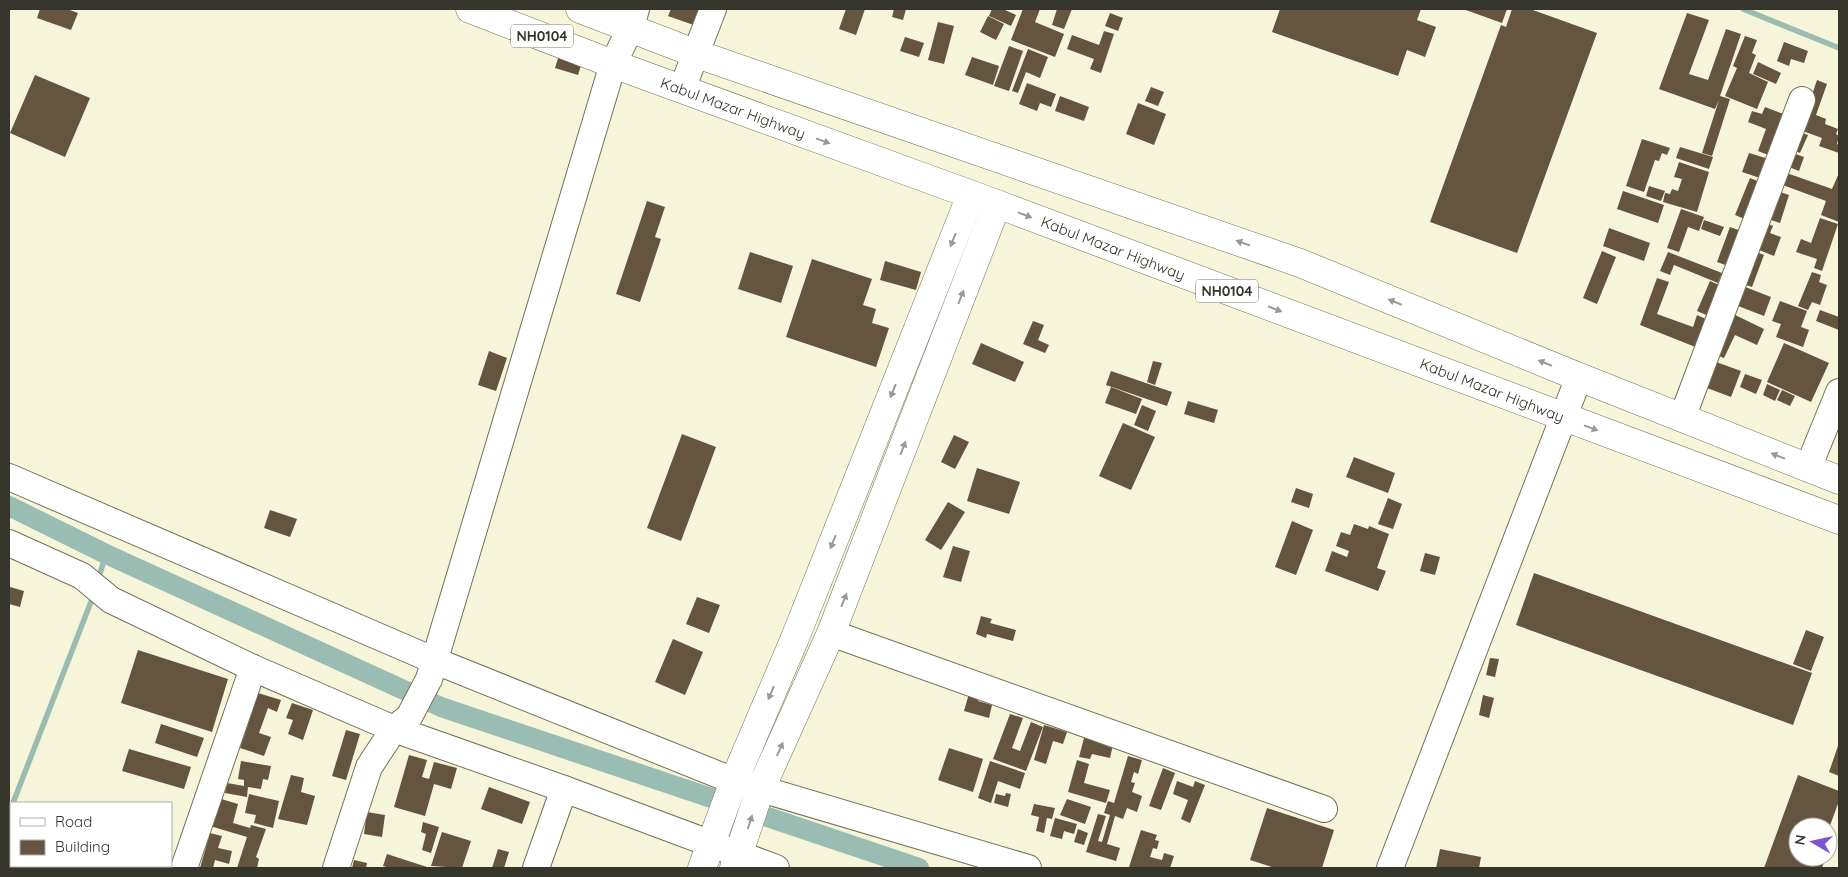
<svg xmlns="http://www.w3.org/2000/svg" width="1848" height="877" viewBox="0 0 1848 877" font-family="Quicksand,sans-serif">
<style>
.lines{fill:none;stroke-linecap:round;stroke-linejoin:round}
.stream{stroke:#99bdb2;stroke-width:5.5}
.canal{stroke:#99bdb2;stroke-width:20}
.building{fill:#645440}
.minor-casing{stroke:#737259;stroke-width:28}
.major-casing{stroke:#737259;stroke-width:29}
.highway-casing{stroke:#737259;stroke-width:29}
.minor{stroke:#fff;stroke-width:26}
.major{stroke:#fff;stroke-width:28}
.highway{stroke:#fff;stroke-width:28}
.oneway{fill:#9a9a95}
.labels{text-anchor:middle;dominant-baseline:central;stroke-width:5;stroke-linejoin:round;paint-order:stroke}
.shield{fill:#fff;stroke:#72726b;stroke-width:1}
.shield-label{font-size:14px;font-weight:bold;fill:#36352b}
.street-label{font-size:15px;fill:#36352b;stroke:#fff}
</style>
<rect width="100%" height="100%" fill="#f6f5d9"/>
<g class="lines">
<g class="stream">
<polyline points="1743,9 1839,48"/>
<polyline points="98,580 106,554"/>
<polyline points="13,803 94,594"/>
<polyline points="9,814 11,808"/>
</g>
<polyline class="canal" points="9,506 106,554 441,707 919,868"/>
</g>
<g class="building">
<polygon points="40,9 67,9 78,13 71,30 37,18"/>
<polygon points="671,9 708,9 702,28 668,16"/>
<polygon points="846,9 865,9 856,35 839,29"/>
<polygon points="894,9 906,9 903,20 892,17"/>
<polygon points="992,9 1003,9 1016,15 1011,26 989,16"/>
<polygon points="1023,9 1040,9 1035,22 1064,34 1055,57 1011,40"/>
<polygon points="1057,9 1072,9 1064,29 1052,25"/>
<polygon points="1280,9 1421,9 1417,20 1436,27 1425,57 1407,50 1398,76 1272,32"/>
<polygon points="1463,9 1507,9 1502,23"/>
<polygon points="1512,9 1530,9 1597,33 1517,253 1430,222 1501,25 1506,27"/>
<polygon points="1110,13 1123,18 1118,31 1105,26"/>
<polygon points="1687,13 1709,20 1689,74 1708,80 1726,29 1741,34 1720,96 1730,99 1712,156 1702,153 1719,100 1715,109 1659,89"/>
<polygon points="988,16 1004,24 996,40 980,32"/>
<polygon points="938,22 954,26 944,64 928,60"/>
<polygon points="1104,31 1114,34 1101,73 1090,69 1094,59 1067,49 1072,35 1099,45"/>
<polygon points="1745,36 1757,40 1752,53 1756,55 1749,73 1768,82 1757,109 1725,96 1737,68 1733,66"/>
<polygon points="905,37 924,43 919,57 900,51"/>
<polygon points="1784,42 1808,51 1804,63 1791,59 1789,66 1777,61"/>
<polygon points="1009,46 1023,51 1009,91 994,86"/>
<polygon points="1028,49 1048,57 1040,78 1026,72 1018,93 1012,91"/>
<polygon points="560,52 583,59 578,75 555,68"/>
<polygon points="972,57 999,66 993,85 965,75"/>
<polygon points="1758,62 1781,73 1776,84 1753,74"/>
<polygon points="35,75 90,98 65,157 10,133"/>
<polygon points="1817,80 1827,84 1816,115 1826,119 1825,124 1838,129 1836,134 1839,136 1837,144 1839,145 1839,153 1819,146 1822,138 1800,130"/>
<polygon points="1027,83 1056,94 1051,107 1040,103 1037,111 1019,104"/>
<polygon points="1151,87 1164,92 1158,106 1145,101"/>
<polygon points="1060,96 1089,107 1084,121 1055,111"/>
<polygon points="1138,103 1166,114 1154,145 1126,134"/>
<polygon points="1765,107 1786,115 1771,156 1758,151 1766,129 1748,122 1752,111 1762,114"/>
<polygon points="1799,132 1808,135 1800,153 1792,149"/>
<polygon points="1642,139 1670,148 1667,155 1662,153 1659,161 1655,160 1644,192 1626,186"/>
<polygon points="1680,147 1713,157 1709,169 1676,158"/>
<polygon points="1790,152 1804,157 1799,171 1784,165"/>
<polygon points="1749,153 1769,159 1763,179 1742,172"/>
<polygon points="1679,162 1709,172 1697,212 1663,202 1665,193 1670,194 1672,189 1678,191 1682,179 1674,177"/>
<polygon points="1781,171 1832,189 1839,173 1839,222 1821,215 1826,201 1777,183"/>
<polygon points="1750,178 1762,183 1747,220 1735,215"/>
<polygon points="1649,186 1665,191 1661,201 1646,196"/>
<polygon points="1774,190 1789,195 1780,223 1765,218"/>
<polygon points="1623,191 1664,205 1658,223 1617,209"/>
<polygon points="647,201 665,207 655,237 661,239 640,302 616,294"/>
<polygon points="1681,209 1704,217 1699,231 1688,227 1679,252 1667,248"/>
<polygon points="1820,218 1838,224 1822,271 1814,268 1817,259 1796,252 1801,239 1811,243"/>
<polygon points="1704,220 1724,227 1720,236 1701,229"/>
<polygon points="1763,222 1773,226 1770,233 1781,237 1774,256 1754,248"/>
<polygon points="1730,227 1744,232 1731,267 1717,262"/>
<polygon points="1609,228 1650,243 1644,261 1603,246"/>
<polygon points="1752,250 1764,255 1752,287 1740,283"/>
<polygon points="1602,251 1616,257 1597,304 1583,298"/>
<polygon points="750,252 793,266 781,303 738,289"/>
<polygon points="1668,252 1722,273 1718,283 1674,265 1670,275 1660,271"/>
<polygon points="812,259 872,279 863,305 876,309 872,323 889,328 876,367 786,337"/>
<polygon points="885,261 921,272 916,290 880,280"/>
<polygon points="1812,272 1821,275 1819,282 1827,285 1820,305 1812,302 1808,310 1798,306"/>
<polygon points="1657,278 1669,282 1657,314 1693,327 1697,315 1708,320 1698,348 1640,325"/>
<polygon points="1710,281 1724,287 1711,317 1697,311"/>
<polygon points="1740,285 1771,297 1764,316 1733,304"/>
<polygon points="1780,301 1807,311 1801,327 1809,330 1803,347 1776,337 1781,324 1772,321"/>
<polygon points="1820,310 1839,317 1839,330 1816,321"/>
<polygon points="1729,312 1764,329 1757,345 1735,335 1724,358 1711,353"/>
<polygon points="1033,321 1044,325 1038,340 1049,345 1045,353 1023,344"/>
<polygon points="981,343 1024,362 1015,382 972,364"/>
<polygon points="1784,343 1829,363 1811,402 1767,382"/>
<polygon points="489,351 507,358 496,391 478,385"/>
<polygon points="1708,359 1741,371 1731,397 1699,385"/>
<polygon points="1153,361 1162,363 1155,385 1147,382"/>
<polygon points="1111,371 1172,392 1167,406 1106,385"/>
<polygon points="1745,374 1762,380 1756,394 1740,387"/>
<polygon points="1767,384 1780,390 1775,401 1763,395"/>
<polygon points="1111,387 1142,399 1136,414 1105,403"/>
<polygon points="1782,390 1795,396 1790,406 1777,400"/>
<polygon points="1188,401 1218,410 1214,423 1184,414"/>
<polygon points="1142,405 1156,411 1148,431 1134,425"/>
<polygon points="1123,423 1155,437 1131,490 1099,476"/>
<polygon points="682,434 716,447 681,541 647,528"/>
<polygon points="954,435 969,442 955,469 941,462"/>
<polygon points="1354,457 1395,473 1388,493 1346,477"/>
<polygon points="977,468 1020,482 1009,514 967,501"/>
<polygon points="1296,488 1313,494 1309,508 1291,502"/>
<polygon points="1388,498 1402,504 1393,529 1378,524"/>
<polygon points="948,502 965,512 941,550 925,540"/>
<polygon points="270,510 297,519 290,537 264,528"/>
<polygon points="1292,521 1313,530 1296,575 1275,567"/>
<polygon points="1354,524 1368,529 1369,526 1389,534 1377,568 1386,571 1378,591 1325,571 1332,551 1347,557 1349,551 1336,546 1341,532 1350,535"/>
<polygon points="953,546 970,551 961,582 943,577"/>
<polygon points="1425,553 1440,557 1435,575 1420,571"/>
<polygon points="1534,573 1812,673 1793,725 1516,625"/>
<polygon points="10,587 24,591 20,607 9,604"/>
<polygon points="697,597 720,605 709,633 686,624"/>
<polygon points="981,616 992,619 990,623 1016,630 1013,641 987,634 986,638 976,634"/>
<polygon points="1806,630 1824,637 1811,671 1793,664"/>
<polygon points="673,639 703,652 685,695 655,682"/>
<polygon points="138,650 228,679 212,732 121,703"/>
<polygon points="1490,658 1499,659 1495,677 1486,675"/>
<polygon points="970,690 981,693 978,701 992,705 989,718 964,711"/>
<polygon points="258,693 281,700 277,712 268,708 259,733 271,737 264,756 240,748"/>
<polygon points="1483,695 1494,698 1489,718 1479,715"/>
<polygon points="292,703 313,710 303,740 288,734 293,720 286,718"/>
<polygon points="1010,714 1023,718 1012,748 1020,751 1031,722 1043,727 1026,771 993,759"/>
<polygon points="161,724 204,738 197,757 155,743"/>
<polygon points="1044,725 1067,732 1063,744 1053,741 1046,764 1034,760"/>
<polygon points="346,730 360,734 346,780 332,776"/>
<polygon points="1084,738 1113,745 1110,758 1092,754 1090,759 1079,757"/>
<polygon points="1839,743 1839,776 1829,772"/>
<polygon points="949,748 983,759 973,792 938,780"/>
<polygon points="129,749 191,767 184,789 122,771"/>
<polygon points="409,755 427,760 422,777 429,779 434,762 457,768 451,789 434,784 425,816 394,807"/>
<polygon points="1128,756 1142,760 1138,774 1134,772 1131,782 1135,783 1132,792 1142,796 1137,812 1127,808 1123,819 1115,816 1107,844 1120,848 1116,861 1086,852 1098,814 1106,816 1098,841 1102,842 1110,815 1104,813 1108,801 1114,803"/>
<polygon points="1077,760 1089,764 1084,783 1110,790 1106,803 1068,792"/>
<polygon points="241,761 271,766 268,780 263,779 261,789 248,787 247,797 225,793 227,783 244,786 244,780 238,779"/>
<polygon points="990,761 1025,773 1020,789 998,781 991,803 978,798"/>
<polygon points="1163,768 1175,773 1161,810 1149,806"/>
<polygon points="291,775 304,778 301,792 315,796 307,825 278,819"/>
<polygon points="1798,775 1839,791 1839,801 1828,831 1828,827 1798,827 1798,857 1819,857 1825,860 1822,868 1764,868"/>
<polygon points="1177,781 1193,787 1195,781 1205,785 1190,823 1181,819 1188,800 1173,794"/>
<polygon points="489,787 530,802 522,824 481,809"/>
<polygon points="1006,793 1011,794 1008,807 994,803 996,794 1005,796"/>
<polygon points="249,794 279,801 273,828 254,823 256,815 245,813"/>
<polygon points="218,798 238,804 233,823 250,828 251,825 266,829 256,857 259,859 257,868 237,868 247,837 210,826"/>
<polygon points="1067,799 1091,807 1085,824 1060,815"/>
<polygon points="1034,804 1055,808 1052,819 1047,818 1044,833 1036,831 1039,817 1031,815"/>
<polygon points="1267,808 1334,830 1322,868 1275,868 1250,860"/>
<polygon points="367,812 385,815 382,837 364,834"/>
<polygon points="1055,818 1077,824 1074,834 1064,831 1062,839 1050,836"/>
<polygon points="423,822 439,827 431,853 422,850 426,834 421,832"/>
<polygon points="1078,829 1088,833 1084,845 1074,842"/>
<polygon points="1141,830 1157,835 1155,840 1159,841 1157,849 1153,848 1150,857 1162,860 1164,853 1174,856 1170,868 1129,867"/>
<polygon points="442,832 471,841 462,868 431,866"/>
<polygon points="210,833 222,836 218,848 232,851 229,864 215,860 213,868 200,868"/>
<polygon points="498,849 509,852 504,868 492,868"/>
<polygon points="1440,849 1481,857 1479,868 1436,868"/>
<polygon points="387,854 430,868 390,868 383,866"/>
<polygon points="354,860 367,863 366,868 352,868"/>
</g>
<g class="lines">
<g class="minor-casing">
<g id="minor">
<polyline points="682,89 713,9"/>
<polyline points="1682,418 1802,100"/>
<polyline points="1808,468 1839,392"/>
<polyline points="9,477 433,660 734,781 1028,868"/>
<polyline points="9,543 82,576 111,600 253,668 394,729 564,789 776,868"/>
<polyline points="831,633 1324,809"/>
<polyline points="184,868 253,668"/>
<polyline points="336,868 369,767 394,729 409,717 429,679 613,64 631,27 636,9"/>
<polyline points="536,868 564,789"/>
<polyline points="1390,868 1579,377"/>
</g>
</g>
<g class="major-casing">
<g id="major">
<polyline points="702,868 734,781 795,638 971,195"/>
<polyline points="734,868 759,793 831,633 997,204"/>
</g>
</g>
<g class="highway-casing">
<g id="highway">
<polyline points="470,9 613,64 997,204 1839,520"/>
<polyline points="580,9 697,54 1300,263 1579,377 1839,480"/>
</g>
</g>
<use href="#minor" class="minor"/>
<use href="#major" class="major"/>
<use href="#highway" class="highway"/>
</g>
<defs><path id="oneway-solid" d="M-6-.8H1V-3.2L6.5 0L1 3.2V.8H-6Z" transform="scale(1.25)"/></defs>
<g class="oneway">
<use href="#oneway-solid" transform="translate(823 141) rotate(20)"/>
<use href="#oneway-solid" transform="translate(1025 215) rotate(21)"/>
<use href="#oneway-solid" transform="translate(953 240) rotate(112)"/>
<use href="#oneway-solid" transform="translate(1243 243) rotate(-161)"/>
<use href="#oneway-solid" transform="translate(961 297) rotate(-69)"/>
<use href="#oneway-solid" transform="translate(1395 302) rotate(-158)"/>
<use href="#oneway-solid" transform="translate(1275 309) rotate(21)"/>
<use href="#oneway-solid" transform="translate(1545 363) rotate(-158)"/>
<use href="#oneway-solid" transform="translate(893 391) rotate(112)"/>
<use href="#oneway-solid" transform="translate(1591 428) rotate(20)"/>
<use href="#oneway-solid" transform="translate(903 448) rotate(-69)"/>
<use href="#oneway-solid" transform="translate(1778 456) rotate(-159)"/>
<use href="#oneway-solid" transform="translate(833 542) rotate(112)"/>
<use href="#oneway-solid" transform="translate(844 600) rotate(-69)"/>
<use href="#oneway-solid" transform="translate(771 693) rotate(113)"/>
<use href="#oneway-solid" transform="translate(780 749) rotate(-66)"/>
<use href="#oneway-solid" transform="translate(750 822) rotate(-72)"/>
</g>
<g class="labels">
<g class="shield">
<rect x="511" y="24.5" width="62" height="23" rx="4"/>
<rect x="1196" y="279.5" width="62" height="23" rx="4"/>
</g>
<g class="shield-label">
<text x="542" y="36">NH0104</text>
<text x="1227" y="291">NH0104</text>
</g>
<g class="street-label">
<text transform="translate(733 108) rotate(20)">Kabul Mazar Highway</text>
<text transform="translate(1113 248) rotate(21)">Kabul Mazar Highway</text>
<text transform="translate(1492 390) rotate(21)">Kabul Mazar Highway</text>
</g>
</g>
<rect width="1848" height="877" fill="none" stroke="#36352b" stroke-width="20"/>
<rect x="10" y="802" width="162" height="65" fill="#ffffff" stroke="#afaeaa"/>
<rect x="20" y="818" width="25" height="8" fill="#ffffff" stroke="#afaeaa"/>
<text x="55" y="827" font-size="15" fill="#36352b">Road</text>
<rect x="20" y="840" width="25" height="15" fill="#645440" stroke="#afaeaa"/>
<text x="55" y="852" font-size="15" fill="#36352b">Building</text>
<g transform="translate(1813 842) rotate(279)"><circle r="24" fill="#ffffff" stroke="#afaeaa"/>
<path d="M0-4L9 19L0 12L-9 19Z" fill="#7c55ce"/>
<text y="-8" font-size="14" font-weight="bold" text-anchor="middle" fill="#36352b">N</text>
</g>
</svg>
